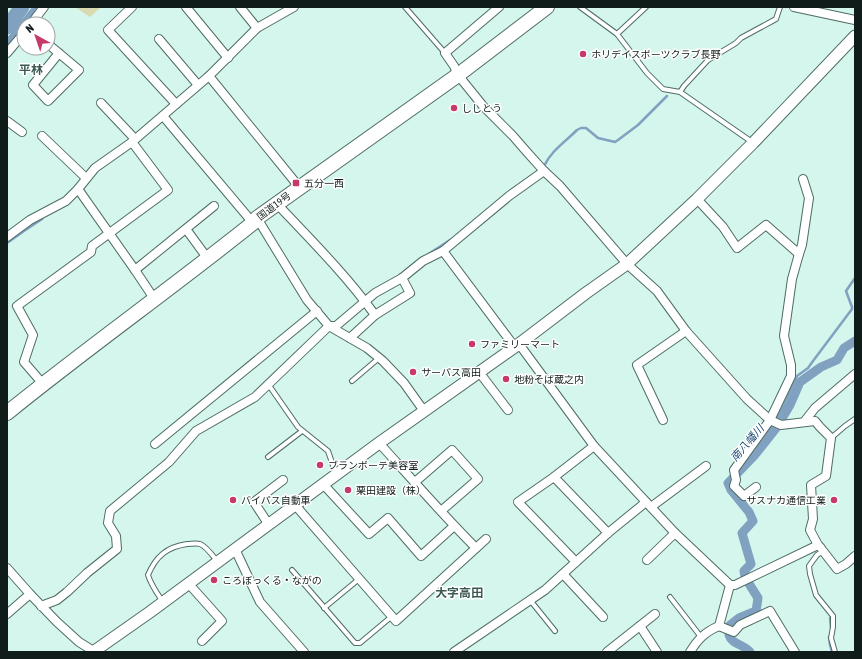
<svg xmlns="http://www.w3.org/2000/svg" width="862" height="659" viewBox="0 0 862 659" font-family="'Asap Condensed','Noto Sans JP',sans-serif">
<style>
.green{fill:#d9dab0}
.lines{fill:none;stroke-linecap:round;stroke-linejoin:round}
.stream{stroke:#81a1c1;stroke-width:2.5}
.canal{stroke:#81a1c1;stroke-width:9}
.river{stroke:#81a1c1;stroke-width:15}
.lane-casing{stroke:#4f6c65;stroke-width:6}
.street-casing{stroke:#4f6c65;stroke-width:10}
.secondary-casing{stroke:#4f6c65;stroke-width:13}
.highway-casing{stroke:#4f6c65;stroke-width:16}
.lane{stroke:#fff;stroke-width:4}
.street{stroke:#fff;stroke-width:8}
.secondary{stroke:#fff;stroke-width:11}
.highway{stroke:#fff;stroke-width:14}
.poi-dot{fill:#c63969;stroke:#fff;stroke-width:1.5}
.labels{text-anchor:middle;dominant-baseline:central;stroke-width:3;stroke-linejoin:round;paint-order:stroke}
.poi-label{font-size:10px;fill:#101c1a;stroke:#fff;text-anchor:start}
.street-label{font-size:10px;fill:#101c1a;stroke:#fff}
.water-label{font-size:11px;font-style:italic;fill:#1e4d78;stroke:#fff}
.quarter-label{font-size:12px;font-weight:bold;fill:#3c5852;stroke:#fff}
</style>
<rect width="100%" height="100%" fill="#d4f6ed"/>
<polygon class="green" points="75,7 101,7 90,17"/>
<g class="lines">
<g class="stream">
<path d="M 544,166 C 551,151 565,142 577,130 L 581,128 L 586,128 L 598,138 L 615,142 L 618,140 L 638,125 L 667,96"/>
<polyline points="7,243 24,231 42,219"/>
<polyline points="427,255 450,240"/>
<polyline points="757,444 773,426 783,407 797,376 808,368 813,361 852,309 852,307 846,291 855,278"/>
<polyline points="830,618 831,628"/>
<polyline points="829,637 830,645 832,652"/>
</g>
<g class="canal">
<polyline points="24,24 38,7"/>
<polyline points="7,45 24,24"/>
<polyline points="745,576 744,571 751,564 742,533 753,521 749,512 731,490 728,483 754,456 777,427 790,405 800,382 821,367 837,360 844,348 855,341"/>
<polyline points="730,625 739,618 756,611 758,598 748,582"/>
<path d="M 729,635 C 732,645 744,644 750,652"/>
</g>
<polyline class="river" points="7,27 22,7"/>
<g class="lane-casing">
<g id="lane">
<polyline points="405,7 445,53"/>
<polyline points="580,7 617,34 647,73 663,89 680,92"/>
<polyline points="617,34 646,7"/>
<polyline points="752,142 680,92 684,86 708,60 736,43 741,38 776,19 780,7"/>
<polyline points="352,381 379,358"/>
<polyline points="268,384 298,427 328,451 336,474"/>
<polyline points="831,438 845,426 855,419"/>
<polyline points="268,457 302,431"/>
<polyline points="823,550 823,551 817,555 809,566 810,574 816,595 833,616 833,627 831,638 835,652"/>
<polyline points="292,570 355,643 360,643 391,617"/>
<polyline points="670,597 701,637"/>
<polyline points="530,600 555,631"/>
<path d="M 163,602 C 157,593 151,585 148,575 C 156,556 167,547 187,544 C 191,544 197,543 200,544 C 206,546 213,556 217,561"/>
<polyline points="324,608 359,579"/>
</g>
</g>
<g class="street-casing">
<g id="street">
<polyline points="132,7 108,30 176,104"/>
<polyline points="186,7 228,58"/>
<polyline points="240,7 257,28"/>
<polyline points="499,7 445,53 454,66 458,75 483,106 513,136 526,151 544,171 560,186 627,264 657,291 686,331 747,399 770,420 781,425 815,421 820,427 831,438 826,476 811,485 813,519 810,530 818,545 821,548"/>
<polyline points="794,7 855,20"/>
<polyline points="31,24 44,7"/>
<polyline points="159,39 198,85"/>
<polyline points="48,44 79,70 48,101 33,85 59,53"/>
<polyline points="7,53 24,33"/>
<polyline points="209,76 300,188"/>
<polyline points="101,103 135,139"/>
<polyline points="163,116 253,223"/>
<polyline points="7,121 22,132"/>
<polyline points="42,136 86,178"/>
<polyline points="78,189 135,270 155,300"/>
<polyline points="697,199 723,227 737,248 766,225 799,254 802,245 809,198 803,179"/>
<path d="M 277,204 C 311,240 346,275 375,315"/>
<polyline points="257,218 307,300 329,326 367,348 383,361 404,383 424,411"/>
<polyline points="186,229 208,259"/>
<polyline points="7,237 30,220 66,201 78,189 95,168 132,142 209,76 257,28 294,7"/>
<polyline points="443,251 514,346"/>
<polyline points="135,270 214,206"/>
<polyline points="350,338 375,315 410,293 402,278"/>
<polyline points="519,344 594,446 675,533 730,585 735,585 818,545"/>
<polyline points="479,372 508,410"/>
<polyline points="43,384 24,362 33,335 17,306 91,252 92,246 168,190 132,142"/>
<polyline points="663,420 637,365 686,331"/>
<polyline points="804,422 815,408 855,374"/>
<path d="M 379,443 C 411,478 442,514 476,548"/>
<polyline points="155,444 317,311"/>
<polyline points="554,477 608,533"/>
<polyline points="415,482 452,450 478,479 441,511"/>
<polyline points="323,484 369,534 388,518 421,556 454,526"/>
<polyline points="756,487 744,496 734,486 736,480 734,470 770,420 791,376 791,365 784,336 792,279 799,254"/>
<polyline points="295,505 396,621 486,539"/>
<polyline points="651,507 706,466"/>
<polyline points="269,525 254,502 283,480"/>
<polyline points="235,549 260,602 304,652"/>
<polyline points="823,551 837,569 846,564 855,556"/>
<polyline points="647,560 675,533"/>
<polyline points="576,562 518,502 554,477 594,446"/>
<polyline points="7,568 30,594 57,622 79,642 95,652"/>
<polyline points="563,574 603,617"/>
<polyline points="188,583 222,621 202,641"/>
<polyline points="730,585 719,626 734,632 740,625 770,611 795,652"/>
<polyline points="41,606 57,600 67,592 87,573 117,549 116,536 108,523 110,511 169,462 196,431 255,397 329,326 336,326 375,293 402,278 423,261 443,251 509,196 544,171"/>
<polyline points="7,614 30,594"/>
<polyline points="640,626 657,652"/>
<polyline points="454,652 545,590 608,533 646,502"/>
<polyline points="607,652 655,614"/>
<path d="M 690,652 C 698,639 705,632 719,626"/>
</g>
</g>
<g class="secondary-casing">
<polyline id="secondary" points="93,652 150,612 379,443 519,344 586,293 627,264 697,199 753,143 855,36"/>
</g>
<g class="highway-casing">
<path id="highway" d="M 7,413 C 87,348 172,288 253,223 L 257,218 L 458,75 L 547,7"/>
</g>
<use href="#lane" class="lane"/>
<use href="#street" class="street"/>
<use href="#secondary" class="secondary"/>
<use href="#highway" class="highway"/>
</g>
<g class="poi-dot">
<circle cx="583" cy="54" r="4"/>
<circle cx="454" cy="108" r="4"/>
<rect x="292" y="179" width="8" height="8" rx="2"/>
<circle cx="472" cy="344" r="4"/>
<circle cx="413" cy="372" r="4"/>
<circle cx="506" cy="379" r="4"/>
<circle cx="320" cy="465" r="4"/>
<circle cx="348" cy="490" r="4"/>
<circle cx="233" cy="500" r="4"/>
<circle cx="834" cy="500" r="4"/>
<circle cx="214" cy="580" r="4"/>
</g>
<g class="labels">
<g class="poi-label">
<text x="591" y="54">ホリデイスポーツクラブ長野</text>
<text x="462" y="108">ししとう</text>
<text x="304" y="183">五分一西</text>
<text x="480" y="344">ファミリーマート</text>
<text x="421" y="372">サーパス高田</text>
<text x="514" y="379">地粉そば蔵之内</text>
<text x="328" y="465">ブランボーテ美容室</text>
<text x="356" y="490">栗田建設（株）</text>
<text x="241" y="500">バイパス自動車</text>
<text x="826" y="500" text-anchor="end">サスナカ通信工業</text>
<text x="222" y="580">ころぼっくる・ながの</text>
</g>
<g class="street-label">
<text transform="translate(274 206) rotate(-37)">国道19号</text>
</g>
<g class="water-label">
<text transform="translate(747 443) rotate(-49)">南八幡川</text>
</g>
<g class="quarter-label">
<text x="31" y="70">平林</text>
<text x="459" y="593">大字高田</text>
</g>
</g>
<rect width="862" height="659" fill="none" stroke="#101c1a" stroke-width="16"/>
<g transform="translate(36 36) rotate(320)"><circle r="19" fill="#ffffff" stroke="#9fa4a3"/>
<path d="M0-3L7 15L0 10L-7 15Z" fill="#c63969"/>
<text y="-6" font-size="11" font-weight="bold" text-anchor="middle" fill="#101c1a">N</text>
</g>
</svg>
